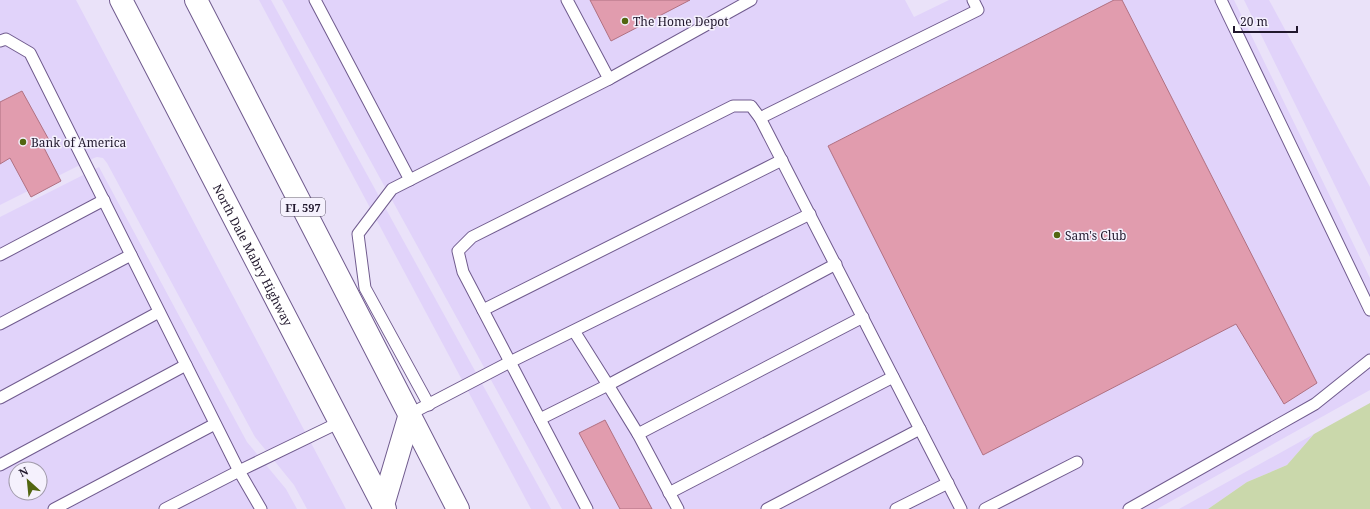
<svg xmlns="http://www.w3.org/2000/svg" width="1370" height="509" viewBox="0 0 1370 509" font-family="'Noto Serif',serif">
<style>
.built{fill:#e1d3fa;fill-rule:evenodd}
.green{fill:#cad8ab}
.building{fill:#e19cae;stroke:#b07182}
.lines{fill:none;stroke-linecap:round;stroke-linejoin:round}
.lane-casing{stroke:#705b8e;stroke-width:13}
.primary-casing{stroke:#705b8e;stroke-width:24}
.lane{stroke:#fff;stroke-width:11}
.primary{stroke:#fff;stroke-width:22}
.poi-dot{fill:#526611;stroke:#f5f1fd;stroke-width:1.5}
.labels{text-anchor:middle;dominant-baseline:central;stroke-width:3;stroke-linejoin:round;paint-order:stroke}
.shield{fill:#f5f1fd;stroke:#61596b;stroke-width:1}
.shield-label{font-size:11px;font-weight:bold;fill:#21182d}
.poi-label{font-size:12px;fill:#21182d;stroke:#f5f1fd;text-anchor:start}
.street-label{font-size:12px;fill:#21182d;stroke:#f5f1fd}
</style>
<rect width="100%" height="100%" fill="#eae2f9"/>
<g class="built">
<polygon points="0,0 76,0 346,509 307,509 294,485 255,437 107,163 103,158 97,157 94,158 0,205"/>
<polygon points="259,0 271,0 551,509 531,509"/>
<polygon points="282,0 905,0 914,17 949,0 1234,0 1370,278 1370,390 1157,509 562,509"/>
<polygon points="1244,0 1269,0 1370,187 1370,257"/>
<path d="M 99,167 L 247,442 L 286,489 L 297,509 L 0,509 L 0,217 ZM 16,469 L 40,469 L 40,493 L 16,493 Z"/>
<polygon points="1314,434 1287,465 1247,482 1208,509 1179,509"/>
</g>
<polygon class="green" points="1370,403 1370,509 1208,509 1247,482 1287,465 1314,434"/>
<g class="building">
<polygon points="590,0 690,0 611,41"/>
<polygon points="1114,0 1122,0 1317,383 1284,404 1236,324 983,455 828,146"/>
<polygon points="22,91 49,140 42,144 61,181 31,197 10,158 0,164 0,102"/>
<polygon points="605,420 652,509 620,509 579,433"/>
</g>
<g class="lines">
<g class="lane-casing">
<g id="lane">
<polyline points="315,0 410,180"/>
<polyline points="1221,0 1370,310"/>
<polyline points="0,41 6,39 30,53 239,471 340,422"/>
<polyline points="609,79 751,0"/>
<polyline points="760,118 978,10 973,0"/>
<polyline points="0,255 104,200"/>
<polyline points="483,310 782,160"/>
<polyline points="0,324 131,255"/>
<polyline points="574,331 608,385 638,434 678,509"/>
<polyline points="0,398 159,312"/>
<polyline points="429,405 365,288 358,234 392,189 609,79 567,0"/>
<polyline points="410,414 510,362 810,214"/>
<polyline points="540,419 608,385 836,264"/>
<polyline points="638,434 863,317"/>
<polyline points="0,465 186,365"/>
<polyline points="669,493 893,377"/>
<polyline points="54,509 215,424"/>
<polyline points="165,509 239,471 261,509"/>
<polyline points="587,509 463,272 458,251 472,237 733,106 751,106 760,118 961,509"/>
<polyline points="767,509 920,429"/>
<polyline points="896,509 948,483"/>
<polyline points="985,509 1077,462"/>
<polyline points="1129,509 1315,404 1370,360"/>
</g>
</g>
<g class="primary-casing">
<g id="primary">
<path id="s1" d="M 121,0 L 385,509"/>
<polyline points="196,0 458,509"/>
<polyline points="383,505 410,414"/>
</g>
</g>
<use href="#lane" class="lane"/>
<use href="#primary" class="primary"/>
</g>
<g class="poi-dot">
<circle cx="625" cy="21" r="4"/>
<circle cx="23" cy="142" r="4"/>
<circle cx="1057" cy="235" r="4"/>
</g>
<g class="labels">
<rect class="shield" x="281" y="198" width="44" height="18" rx="3"/>
<g class="shield-label">
<text x="303" y="207">FL 597</text>
</g>
<g class="poi-label">
<text x="633" y="21">The Home Depot</text>
<text x="31" y="142">Bank of America</text>
<text x="1065" y="235">Sam's Club</text>
</g>
<g class="street-label">
<text stroke="none"><textPath href="#s1" startOffset="287">North Dale Mabry Highway</textPath></text>
</g>
</g>
<g transform="translate(28 481) rotate(333)"><circle r="19" fill="#f5f1fd" stroke="#a09aaa"/>
<path d="M0-3L7 15L0 10L-7 15Z" fill="#526611"/>
<text y="-6" font-size="11" font-weight="bold" text-anchor="middle" fill="#21182d">N</text>
</g>
<path d="M1234 26v6h63v-6" fill="none" stroke="#21182d" stroke-width="2"/>
<text x="1240" y="26" font-size="12" fill="#21182d" stroke="#f5f1fd" stroke-width="3" paint-order="stroke">20 m</text>
</svg>
